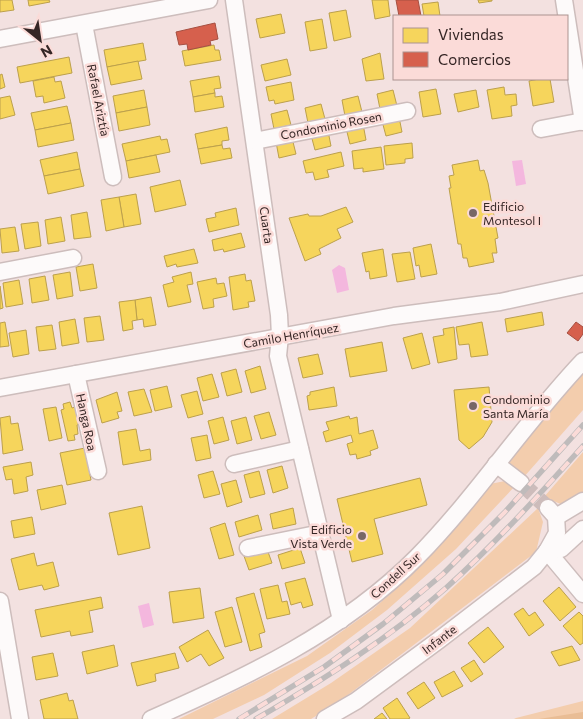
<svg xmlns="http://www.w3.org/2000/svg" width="583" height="719" viewBox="0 0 583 719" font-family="Commissioner,sans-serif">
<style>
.green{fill:#f3cdad}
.forest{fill:#e9bd95}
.water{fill:#f4b7de}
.homes{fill:#f6d55c;stroke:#bca04c}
.shops{fill:#d6604d;stroke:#a64f41}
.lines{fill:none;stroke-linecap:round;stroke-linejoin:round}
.minor-tunnel{stroke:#cdbcbb;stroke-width:16;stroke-dasharray:16 8;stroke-linecap:butt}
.minor-casing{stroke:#cdbdbc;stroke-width:19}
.minor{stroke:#fdfafa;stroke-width:16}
.rail-casing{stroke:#bfbbbb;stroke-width:5.5}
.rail{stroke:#fbdbd8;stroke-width:4;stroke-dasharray:11;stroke-linecap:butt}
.poi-dot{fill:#786766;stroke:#fbdbd8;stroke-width:2}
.labels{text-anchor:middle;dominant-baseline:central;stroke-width:5;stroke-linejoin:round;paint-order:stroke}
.street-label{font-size:12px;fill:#352625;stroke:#fbdbd8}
.poi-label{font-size:12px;fill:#352625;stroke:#fbdbd8;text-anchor:start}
</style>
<rect width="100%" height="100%" fill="#f3e1e0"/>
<g class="green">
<polygon points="583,368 583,410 523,478 511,470 508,458"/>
<polygon points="583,452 583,492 563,505 544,497"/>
<polygon points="505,481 516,485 456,549 387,610 330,653 264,695 213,719 179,719 307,656 372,610 408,578 448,536 490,484"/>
<polygon points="538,508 543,522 536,552 340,701 311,719 272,719 331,683 410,628"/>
<polygon points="583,701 583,719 514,719 516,718"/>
</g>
<polygon class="forest" points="583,712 583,719 539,719"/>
<g class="water">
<polygon points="522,160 526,184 516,186 512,161"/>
<polygon points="339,265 345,268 349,290 337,293 332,270"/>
<polygon points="149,603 154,625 143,628 138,606"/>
</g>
<g class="homes">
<polygon points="0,0 12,0 14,10 0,12"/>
<polygon points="28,0 49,0 50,2 29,6"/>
<polygon points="372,0 388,0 390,16 375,19"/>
<polygon points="478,0 492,0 492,1 479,3"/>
<polygon points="438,2 440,16 424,16 422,4"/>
<polygon points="346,10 351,37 334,41 329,13"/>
<polygon points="281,14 285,33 260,38 256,19"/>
<polygon points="322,19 327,48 310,51 305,22"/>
<polygon points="143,43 146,60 107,67 104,50"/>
<polygon points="214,45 215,50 219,50 221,60 185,66 182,51"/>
<polygon points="380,53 384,79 366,81 362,59"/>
<polygon points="69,57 72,73 20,83 17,67"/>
<polygon points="287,59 291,75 265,81 261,65"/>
<polygon points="138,61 142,79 111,85 107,67"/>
<polygon points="2,74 5,87 0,89 0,75"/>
<polygon points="219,76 221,88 214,89 215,93 193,97 190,81"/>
<polygon points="54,77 55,82 61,81 65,98 44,103 43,96 36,97 33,81"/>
<polygon points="539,79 550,79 554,102 533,106 529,81"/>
<polygon points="291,82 294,100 275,104 274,100 269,101 266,87"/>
<polygon points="504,87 505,95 516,94 517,105 511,106 512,116 492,119 487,90"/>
<polygon points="436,89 441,114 423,117 419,92"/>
<polygon points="144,90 147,107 116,113 113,96"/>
<polygon points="393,90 397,106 380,109 377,94"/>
<polygon points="476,90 479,107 458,112 454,94"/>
<polygon points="215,93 215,97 222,96 224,107 195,112 193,97"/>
<polygon points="10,96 15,115 0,119 0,98"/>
<polygon points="358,96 362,112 345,116 342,100"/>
<polygon points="321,104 325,119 308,123 305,108"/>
<polygon points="67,106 71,123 35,130 31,113"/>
<polygon points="147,107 150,125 119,131 116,113"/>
<polygon points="287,110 291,125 274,129 271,114"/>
<polygon points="399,117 402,132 386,136 382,121"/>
<polygon points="71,123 74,140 38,147 35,130"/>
<polygon points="363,124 366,140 350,144 346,128"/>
<polygon points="227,127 229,140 222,141 222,145 198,149 195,134"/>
<polygon points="328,131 331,146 315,150 311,135"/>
<polygon points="160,136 161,140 167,139 170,152 126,161 122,144"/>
<polygon points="292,138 296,154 279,158 276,142"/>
<polygon points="412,143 413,158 405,159 405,163 386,165 384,146"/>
<polygon points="222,145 223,149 230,148 232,158 201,164 198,149"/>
<polygon points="381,147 384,169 363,172 363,168 354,169 352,151"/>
<polygon points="77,152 80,169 44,176 40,160"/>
<polygon points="341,152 344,166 327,170 329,177 315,180 313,172 306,173 303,161"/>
<polygon points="156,155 160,172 129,178 126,161"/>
<polygon points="478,160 480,171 484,170 488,183 498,238 495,239 497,253 492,253 494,262 469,267 467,258 463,258 461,244 458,244 449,188 451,188 449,176 454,175 452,165"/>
<polygon points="80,169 84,186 48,194 44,176"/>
<polygon points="180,180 186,205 155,212 150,187"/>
<polygon points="136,194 141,224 124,227 119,197"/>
<polygon points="119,197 124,227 106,231 101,200"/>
<polygon points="346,207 353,222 337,229 341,238 319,249 321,254 305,261 289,218 308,214 309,216 321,216"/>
<polygon points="236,208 239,225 209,232 206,219 216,217 215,213"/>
<polygon points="87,212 91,237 74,239 71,215"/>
<polygon points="61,217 65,241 48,244 45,220"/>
<polygon points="38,222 41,246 25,249 21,224"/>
<polygon points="15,227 19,251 2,253 0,229"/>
<polygon points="241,233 245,247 224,252 223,249 214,251 212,240"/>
<polygon points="431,244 437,274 421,277 419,265 416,266 413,248"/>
<polygon points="194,249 198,263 177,267 176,264 167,267 164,256"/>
<polygon points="383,249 387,276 370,279 369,271 366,272 362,253"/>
<polygon points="410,252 415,279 397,282 392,254"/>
<polygon points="93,264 97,288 80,291 76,267"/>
<polygon points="70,272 73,296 57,299 53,275"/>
<polygon points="191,272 193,284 187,285 191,302 168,307 163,285 174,282 172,277"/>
<polygon points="245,274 246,281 251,280 255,301 248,302 249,307 233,310 229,277"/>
<polygon points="45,276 49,300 32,303 29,279"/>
<polygon points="216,278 217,284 224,283 227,296 213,299 214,307 203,309 197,282"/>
<polygon points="19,280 23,304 6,307 3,283"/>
<polygon points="0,286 3,308 0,309"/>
<polygon points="151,297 156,325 144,327 143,319 137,320 135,300"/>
<polygon points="135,300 137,320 132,321 133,329 123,331 119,302"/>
<polygon points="542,312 544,325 507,332 505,319"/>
<polygon points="100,316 104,340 87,342 84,318"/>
<polygon points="75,319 79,343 62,346 59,322"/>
<polygon points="5,322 9,346 0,347 0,323"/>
<polygon points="482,322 488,355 471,357 469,344 459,345 456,327"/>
<polygon points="52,325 56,349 39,351 36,327"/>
<polygon points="454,327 457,359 438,363 433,337 444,335 443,329"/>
<polygon points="26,330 29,354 13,357 9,333"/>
<polygon points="422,333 430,364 412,369 403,338"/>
<polygon points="382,342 387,371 350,377 345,349"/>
<polygon points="318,354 323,374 303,378 298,358"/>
<polygon points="260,366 266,389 251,393 245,371"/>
<polygon points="236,369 242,392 227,396 221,373"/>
<polygon points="212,374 219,397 203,401 197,378"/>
<polygon points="167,386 172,407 155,411 150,390"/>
<polygon points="334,387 337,406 309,410 307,396 310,395 310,392"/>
<polygon points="489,387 492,422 483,437 469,449 459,440 454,390"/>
<polygon points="144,389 152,412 134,416 128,392"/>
<polygon points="197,391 203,414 188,418 181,395"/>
<polygon points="117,392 122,411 117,412 119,418 102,423 96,400"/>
<polygon points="70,402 72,408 78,406 82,423 77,425 78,434 74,435 75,440 68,441 61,410 64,409 63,404"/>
<polygon points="56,407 62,438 49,441 43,409"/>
<polygon points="269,412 276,435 261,439 254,416"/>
<polygon points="10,416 11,424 18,423 23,450 3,454 0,418"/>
<polygon points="349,416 350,419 357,417 359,434 373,430 378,448 370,451 371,455 357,459 356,454 350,455 347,444 353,442 351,435 326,442 323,432 329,430 326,422"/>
<polygon points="223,417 229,440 214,444 208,421"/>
<polygon points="246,417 252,440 237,444 231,421"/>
<polygon points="136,429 140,451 150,449 151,460 123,465 118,432"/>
<polygon points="207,435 211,458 196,461 191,438"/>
<polygon points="85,448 91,480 67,485 60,453"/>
<polygon points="31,462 33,475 26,477 28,491 14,494 12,479 6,480 3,467"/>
<polygon points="282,466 288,488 273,493 267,470"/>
<polygon points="213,471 220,494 204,498 198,475"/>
<polygon points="259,471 265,494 250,498 244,475"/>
<polygon points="420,478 427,505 374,519 383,554 352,562 337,499"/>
<polygon points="236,480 242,502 227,507 221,484"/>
<polygon points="62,485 66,504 41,510 37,490"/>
<polygon points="142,506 150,548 118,555 109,513"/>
<polygon points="293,508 296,524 273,529 270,514"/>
<polygon points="258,515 262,530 239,537 235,522"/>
<polygon points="32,517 35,534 14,538 11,521"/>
<polygon points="225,523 234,555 219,559 210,528"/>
<polygon points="300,548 305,563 282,569 278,555"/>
<polygon points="267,549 272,563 249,570 244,556"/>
<polygon points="34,553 37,566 53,562 59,586 44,590 42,585 19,590 11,559"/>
<polygon points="305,578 313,605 303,608 301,602 291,605 285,583"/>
<polygon points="278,585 282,602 287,601 290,614 267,619 260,589"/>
<polygon points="559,587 576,607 560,621 543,601"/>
<polygon points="200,588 204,618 173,623 169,592"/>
<polygon points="254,593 265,632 259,634 262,647 250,651 236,598"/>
<polygon points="101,597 103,608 89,611 93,632 71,636 70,631 41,637 35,610"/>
<polygon points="232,607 242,642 225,647 215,612"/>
<polygon points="523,608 529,616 535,612 544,625 529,636 514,614"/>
<polygon points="579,612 583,616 583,643 580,645 563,626"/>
<polygon points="488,627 504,647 484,663 468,643"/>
<polygon points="208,630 224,658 209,666 201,654 187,662 179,647"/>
<polygon points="114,645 118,666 87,674 82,652"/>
<polygon points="572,646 580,660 559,666 551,652"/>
<polygon points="53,653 58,676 36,680 32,657"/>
<polygon points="175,653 179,668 155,674 156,681 137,686 131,663"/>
<polygon points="474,660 483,674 471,682 461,668"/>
<polygon points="454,671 463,686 442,697 434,682"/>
<polygon points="424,682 435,698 418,709 407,693"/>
<polygon points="67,693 69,701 73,700 78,719 44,719 40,700"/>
<polygon points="397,698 410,718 408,719 390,719 383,708"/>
<polygon points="382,713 387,719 374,719"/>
</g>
<g class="shops">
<polygon points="396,0 418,0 421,16 399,16"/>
<polygon points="215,23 218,39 210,41 211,45 188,50 187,44 179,45 176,32"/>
<polygon points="576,322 583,327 583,334 578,341 567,333"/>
</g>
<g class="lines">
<polyline class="minor-tunnel" points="521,483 548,508"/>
<g class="minor-casing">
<g id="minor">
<polyline points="234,0 279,315 280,336 278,356 341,620"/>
<polyline points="564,0 583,122"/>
<polyline points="84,24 113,177"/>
<polyline points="0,39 209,0"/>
<polyline points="541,129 583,121"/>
<polyline points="255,141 407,111"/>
<polyline points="0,272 73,258"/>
<polyline points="76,374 98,471"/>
<polyline points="0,388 394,316 500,302 583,284"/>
<polyline points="234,464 300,449"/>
<polyline points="496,464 521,483"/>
<polyline points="556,517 583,501"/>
<polyline points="248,548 321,533"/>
<polyline points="547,551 583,594"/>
<polyline points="547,551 561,549 583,529"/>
<polyline points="0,601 20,719"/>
<path d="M 151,719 C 245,678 344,631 417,557 C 477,496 524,423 583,361"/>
<polyline points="325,719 356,701 439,640 534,567 547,551 557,533 556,517 548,508"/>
</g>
</g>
<use href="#minor" class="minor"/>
<g class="rail-casing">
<g id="rail">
<polyline points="239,719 324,667 383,624 443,574 505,512 583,425"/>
<path d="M 256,719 C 323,680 388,639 446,588 C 495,544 539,495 583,446"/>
</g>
</g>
<use href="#rail" class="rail"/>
</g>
<g class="poi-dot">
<circle cx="473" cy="213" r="5"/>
<circle cx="473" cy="406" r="5"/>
<circle cx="362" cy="536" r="5"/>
</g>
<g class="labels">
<g class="street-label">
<text transform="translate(99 100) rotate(79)">Rafael Ariztía</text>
<text transform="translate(331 125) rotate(-11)">Condominio Rosen</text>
<text transform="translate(267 225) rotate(82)">Cuarta</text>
<text transform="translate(291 335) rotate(-10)">Camilo Henríquez</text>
<text transform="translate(87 422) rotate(78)">Hanga Roa</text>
<text transform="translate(395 575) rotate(-42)">Condell Sur</text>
<text transform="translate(439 639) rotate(-37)">Infante</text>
</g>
<g class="poi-label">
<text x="483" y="206">Edificio<tspan x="483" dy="14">Montesol I</tspan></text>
<text x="483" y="399">Condominio<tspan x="483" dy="14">Santa María</tspan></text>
<text x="352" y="529" text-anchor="end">Edificio<tspan x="352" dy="14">Vista Verde</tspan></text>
</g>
</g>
<rect x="393" y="15" width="175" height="65" fill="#fbdbd8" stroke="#ac9390"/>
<rect x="403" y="28" width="25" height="15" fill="#f6d55c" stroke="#ac9390"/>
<text x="438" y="40" font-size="15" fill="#352625">Viviendas</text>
<rect x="403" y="52" width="25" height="15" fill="#d6604d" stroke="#ac9390"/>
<text x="438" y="65" font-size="15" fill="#352625">Comercios</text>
<g transform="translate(40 40) rotate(150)" stroke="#fbdbd8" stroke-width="4" paint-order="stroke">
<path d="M0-4L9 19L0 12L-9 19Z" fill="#352625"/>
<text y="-8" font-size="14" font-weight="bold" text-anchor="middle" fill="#352625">N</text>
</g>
</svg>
